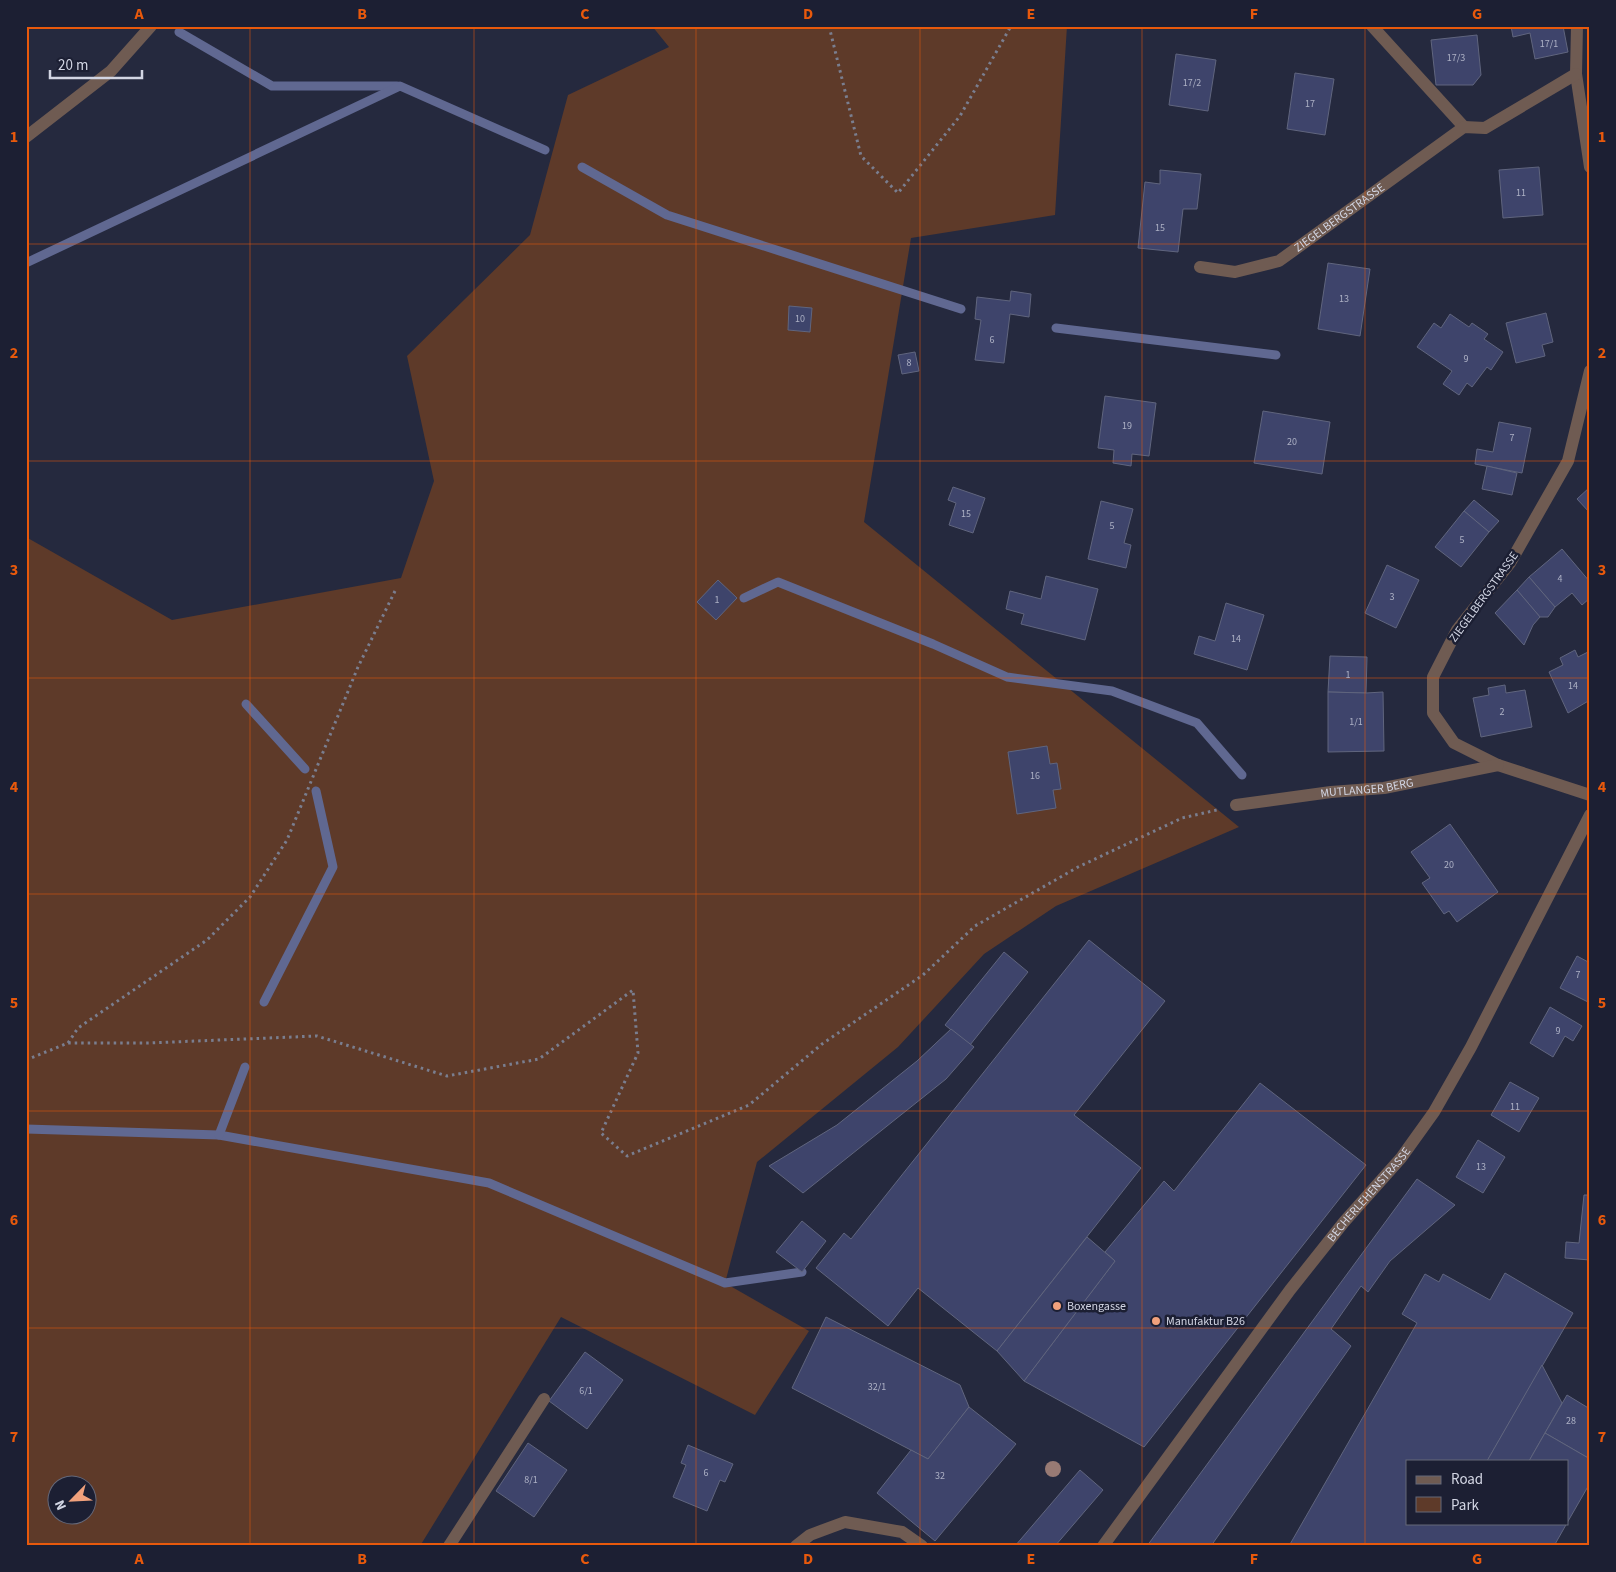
<svg xmlns="http://www.w3.org/2000/svg" width="1616" height="1572" viewBox="0 0 1616 1572" font-family="'Source Sans 3',sans-serif">
<style>
.green{fill:#5e3a29;fill-rule:evenodd}
.lines{fill:none;stroke-linecap:round;stroke-linejoin:round}
.stream{stroke:#606891;stroke-width:9}
.building{fill:#3e446b;stroke:#60657e}
.path{stroke:#7a7e8f;stroke-width:3;stroke-dasharray:2.5 4;stroke-linecap:butt}
.service{stroke:#6f5b52;stroke-width:12}
.minor{stroke:#6f5b52;stroke-width:12}
.tree{fill:#987a74}
.grid{fill:none;stroke:#e8590c;stroke-width:1;stroke-opacity:0.55}
.poi-dot{fill:#f1a17c;stroke:#1c1f33;stroke-width:2}
.labels{text-anchor:middle;dominant-baseline:central;stroke-width:5;stroke-linejoin:round;paint-order:stroke}
.number-label{font-size:10px;fill:#adb1c5}
.street-label{font-size:12px;fill:#d2d5e3;stroke:#1c1f33}
.poi-label{font-size:12px;fill:#d2d5e3;stroke:#1c1f33;text-anchor:start}
.neatline{fill:none;stroke:#e8590c;stroke-width:2}
.grid-label{font-size:16px;text-anchor:middle;font-weight:bold;fill:#e8590c}
</style>
<rect width="100%" height="100%" fill="#25293e"/>
<path class="green" d="M 652,26 L 1067,26 L 1055,215 L 911,238 L 864,522 L 1239,827 L 1056,906 L 984,954 L 898,1047 L 757,1162 L 725,1283 L 809,1331 L 755,1415 L 561,1317 L 420,1546 L 26,1546 L 26,537 L 172,620 L 401,578 L 434,481 L 407,356 L 530,235 L 568,95 L 669,47 ZM 58,1484 L 88,1484 L 88,1514 L 58,1514 Z"/>
<g class="lines">
<g class="stream">
<polyline points="179,32 272,86 397,86"/>
<polyline points="582,167 667,215 961,309"/>
<polyline points="26,263 400,86 545,150"/>
<polyline points="1056,328 1276,355"/>
<polyline points="744,598 778,582 933,644 1007,677 1112,691 1197,723 1242,775"/>
<polyline points="246,704 305,769"/>
<polyline points="264,1002 333,867 316,791"/>
<polyline points="26,1129 219,1135 489,1183 725,1283 802,1272"/>
<polyline points="219,1135 245,1067"/>
</g>
</g>
<g class="building">
<polygon points="1511,26 1563,26 1568,52 1535,59 1530,33 1513,37"/>
<polygon points="1477,35 1481,75 1473,85 1436,85 1431,40"/>
<polygon points="1176,54 1216,60 1208,111 1169,105"/>
<polygon points="1295,73 1334,79 1325,135 1287,129"/>
<polygon points="1539,167 1543,215 1503,218 1499,170"/>
<polygon points="1160,170 1201,174 1197,209 1183,209 1178,252 1138,248 1145,182 1160,184"/>
<polygon points="1328,263 1370,269 1360,336 1318,329"/>
<polygon points="1011,291 1031,294 1029,317 1010,314 1004,363 975,360 981,320 975,319 977,297 1010,301"/>
<polygon points="789,306 812,308 810,332 788,330"/>
<polygon points="1546,313 1553,342 1542,345 1545,356 1516,363 1506,323"/>
<polygon points="1450,314 1469,327 1472,323 1488,334 1484,339 1503,352 1491,370 1487,367 1472,387 1467,383 1459,395 1443,384 1452,371 1417,347 1434,323 1441,328"/>
<polygon points="915,352 919,371 902,374 898,355"/>
<polygon points="1105,396 1156,403 1149,456 1132,454 1131,466 1113,463 1114,450 1098,448"/>
<polygon points="1263,411 1330,422 1322,474 1254,463"/>
<polygon points="1499,422 1531,428 1522,473 1475,464 1477,449 1493,452"/>
<polygon points="1487,466 1517,473 1512,495 1482,489"/>
<polygon points="953,487 985,498 973,533 949,525 956,503 948,500"/>
<polygon points="1590,487 1590,513 1577,499"/>
<polygon points="1474,500 1499,521 1489,532 1464,511"/>
<polygon points="1101,501 1133,509 1124,543 1131,545 1126,568 1088,559"/>
<polygon points="1464,511 1489,532 1461,567 1435,547"/>
<polygon points="1562,549 1590,582 1590,598 1582,605 1572,593 1555,607 1529,577"/>
<polygon points="1387,565 1419,580 1396,628 1365,613"/>
<polygon points="1046,576 1098,589 1085,640 1021,624 1024,614 1006,609 1010,591 1041,599"/>
<polygon points="1529,577 1555,607 1548,617 1540,617 1517,590"/>
<polygon points="718,580 737,598 716,620 697,602"/>
<polygon points="1517,590 1540,617 1533,625 1524,645 1495,613"/>
<polygon points="1226,603 1264,615 1247,670 1194,654 1199,636 1215,641"/>
<polygon points="1575,650 1578,657 1590,651 1590,700 1568,713 1549,672 1563,665 1560,658"/>
<polygon points="1330,656 1367,657 1366,693 1328,692"/>
<polygon points="1505,685 1506,693 1525,690 1532,727 1481,737 1473,698 1489,695 1488,688"/>
<polygon points="1328,692 1366,693 1383,692 1384,751 1328,752"/>
<polygon points="1047,746 1050,764 1057,763 1061,789 1053,790 1056,808 1017,814 1008,752"/>
<polygon points="1450,824 1498,892 1457,922 1449,911 1444,914 1422,883 1430,878 1411,852"/>
<polygon points="1089,940 1165,1001 1074,1115 1141,1168 997,1351 918,1288 888,1326 816,1268 844,1233 851,1239"/>
<polygon points="1004,952 1028,972 970,1045 945,1025"/>
<polygon points="1577,956 1590,963 1590,1003 1560,988"/>
<polygon points="1550,1007 1582,1026 1573,1041 1565,1036 1553,1057 1530,1043"/>
<polygon points="951,1029 974,1047 946,1079 803,1193 769,1166 837,1125 917,1061"/>
<polygon points="1510,1082 1539,1098 1519,1132 1491,1115"/>
<polygon points="1260,1083 1366,1165 1144,1447 1024,1381 1115,1261 1105,1252 1164,1181 1174,1191"/>
<polygon points="1478,1140 1505,1157 1483,1193 1456,1177"/>
<polygon points="1417,1179 1455,1205 1390,1261 1368,1292 1361,1286 1331,1329 1351,1346 1211,1546 1147,1546"/>
<polygon points="1584,1195 1590,1195 1590,1260 1565,1258 1566,1242 1579,1243"/>
<polygon points="802,1221 826,1241 802,1272 776,1252"/>
<polygon points="1087,1237 1115,1261 1024,1381 997,1351"/>
<polygon points="1505,1273 1573,1313 1487,1461 1407,1461 1407,1523 1567,1523 1554,1546 1289,1546 1417,1323 1402,1314 1425,1274 1439,1282 1443,1274 1490,1300"/>
<polygon points="826,1317 960,1385 969,1407 928,1459 792,1388"/>
<polygon points="585,1352 623,1380 587,1429 549,1401"/>
<polygon points="1542,1365 1562,1403 1529,1461 1487,1461"/>
<polygon points="1567,1395 1590,1409 1590,1459 1545,1433"/>
<polygon points="969,1407 1016,1444 935,1541 877,1493 911,1450 928,1459"/>
<polygon points="1545,1433 1590,1459 1590,1483 1567,1523 1567,1461 1529,1461"/>
<polygon points="528,1443 567,1470 534,1517 496,1491"/>
<polygon points="688,1445 733,1464 725,1482 720,1480 707,1511 673,1497 686,1465 681,1463"/>
<polygon points="1080,1470 1103,1490 1055,1546 1015,1546"/>
</g>
<g class="lines">
<g class="path">
<polyline points="829,26 861,156 898,193 960,116 1011,26"/>
<polyline points="68,1043 78,1028 207,940 250,897 287,840 358,667 395,591"/>
<polyline points="26,1060 68,1043 148,1043 317,1036 447,1076 539,1059 633,990 638,1053 601,1133 627,1156 749,1105 822,1044 923,975 975,926 1078,867 1182,818 1217,810"/>
</g>
<polyline class="service" points="26,137 111,71 151,26"/>
<g class="minor">
<polyline points="1372,26 1464,127"/>
<polyline points="1577,26 1576,74 1590,167"/>
<path id="s1" d="M 1200,267 L 1235,272 L 1279,261 L 1464,127 L 1485,128 L 1576,74"/>
<polyline points="1590,371 1568,461 1510,563 1457,630 1433,677 1433,713 1454,743 1498,765 1590,795"/>
<path id="s2" d="M 1236,805 L 1331,792 L 1384,788 L 1498,765"/>
<polyline points="449,1546 544,1399"/>
<polyline points="796,1546 810,1535 845,1522 902,1532 922,1546"/>
<path id="s3" d="M 1103,1546 L 1290,1290 L 1344,1222 L 1401,1158 L 1434,1112 L 1471,1047 L 1590,815"/>
</g>
</g>
<circle class="tree" cx="1053" cy="1469" r="8"/>
<path class="grid" d="M 250,26 L 250,1546M 474,26 L 474,1546M 696,26 L 696,1546M 920,26 L 920,1546M 1142,26 L 1142,1546M 1365,26 L 1365,1546M 26,244 L 1590,244M 26,461 L 1590,461M 26,678 L 1590,678M 26,894 L 1590,894M 26,1111 L 1590,1111M 26,1328 L 1590,1328"/>
<g class="poi-dot">
<circle cx="1057" cy="1306" r="5"/>
<circle cx="1156" cy="1321" r="5"/>
</g>
<g class="labels">
<g class="number-label">
<text x="1549" y="44">17/1</text>
<text x="1456" y="58">17/3</text>
<text x="1192" y="83">17/2</text>
<text x="1310" y="104">17</text>
<text x="1521" y="193">11</text>
<text x="1160" y="228">15</text>
<text x="1344" y="299">13</text>
<text x="800" y="319">10</text>
<text x="992" y="340">6</text>
<text x="1466" y="359">9</text>
<text x="909" y="363">8</text>
<text x="1127" y="426">19</text>
<text x="1512" y="438">7</text>
<text x="1292" y="442">20</text>
<text x="966" y="514">15</text>
<text x="1112" y="526">5</text>
<text x="1462" y="540">5</text>
<text x="1560" y="579">4</text>
<text x="1392" y="597">3</text>
<text x="717" y="600">1</text>
<text x="1236" y="639">14</text>
<text x="1348" y="675">1</text>
<text x="1573" y="686">14</text>
<text x="1502" y="712">2</text>
<text x="1356" y="722">1/1</text>
<text x="1035" y="776">16</text>
<text x="1449" y="865">20</text>
<text x="1578" y="975">7</text>
<text x="1558" y="1031">9</text>
<text x="1515" y="1107">11</text>
<text x="1481" y="1167">13</text>
<text x="877" y="1387">32/1</text>
<text x="586" y="1391">6/1</text>
<text x="1571" y="1421">28</text>
<text x="706" y="1473">6</text>
<text x="940" y="1476">32</text>
<text x="531" y="1480">8/1</text>
</g>
<g class="street-label">
<text stroke="none"><textPath href="#s1" startOffset="155">ZIEGELBERGSTRASSE</textPath></text>
<text transform="translate(1484 597) rotate(-54)">ZIEGELBERGSTRASSE</text>
<text stroke="none"><textPath href="#s2" startOffset="132">MUTLANGER BERG</textPath></text>
<text stroke="none"><textPath href="#s3" startOffset="441">BECHERLEHENSTRASSE</textPath></text>
</g>
<g class="poi-label">
<text x="1067" y="1306">Boxengasse</text>
<text x="1166" y="1321">Manufaktur B26</text>
</g>
</g>
<rect width="1616" height="1572" fill="none" stroke="#1c1f33" stroke-width="55"/>
<rect x="1406" y="1460" width="162" height="65" fill="#1c1f33" stroke="#656879"/>
<rect x="1416" y="1476" width="25" height="8" fill="#6f5b52" stroke="#656879"/>
<text x="1451" y="1484" font-size="15" fill="#d2d5e3">Road</text>
<rect x="1416" y="1497" width="25" height="15" fill="#5e3a29" stroke="#656879"/>
<text x="1451" y="1510" font-size="15" fill="#d2d5e3">Park</text>
<g transform="translate(72 1500) rotate(246)"><circle r="24" fill="#1c1f33" stroke="#656879"/>
<path d="M0-4L9 19L0 12L-9 19Z" fill="#f1a17c"/>
<text y="-8" font-size="14" font-weight="bold" text-anchor="middle" fill="#d2d5e3">N</text>
</g>
<path d="M50 70v8h92v-8" fill="none" stroke="#d2d5e3" stroke-width="2.5"/>
<text x="58" y="70" font-size="15" fill="#d2d5e3" stroke="#1c1f33" stroke-width="4" paint-order="stroke">20 m</text>
<rect x="28" y="28" width="1560" height="1516" class="neatline"/>
<g class="grid-label">
<text x="139" y="19">A</text>
<text x="362" y="19">B</text>
<text x="585" y="19">C</text>
<text x="808" y="19">D</text>
<text x="1031" y="19">E</text>
<text x="1254" y="19">F</text>
<text x="1477" y="19">G</text>
<text x="14" y="142">1</text>
<text x="1602" y="142">1</text>
<text x="14" y="358">2</text>
<text x="1602" y="358">2</text>
<text x="14" y="575">3</text>
<text x="1602" y="575">3</text>
<text x="14" y="792">4</text>
<text x="1602" y="792">4</text>
<text x="14" y="1008">5</text>
<text x="1602" y="1008">5</text>
<text x="14" y="1225">6</text>
<text x="1602" y="1225">6</text>
<text x="14" y="1442">7</text>
<text x="1602" y="1442">7</text>
<text x="139" y="1564">A</text>
<text x="362" y="1564">B</text>
<text x="585" y="1564">C</text>
<text x="808" y="1564">D</text>
<text x="1031" y="1564">E</text>
<text x="1254" y="1564">F</text>
<text x="1477" y="1564">G</text>
</g>
</svg>
